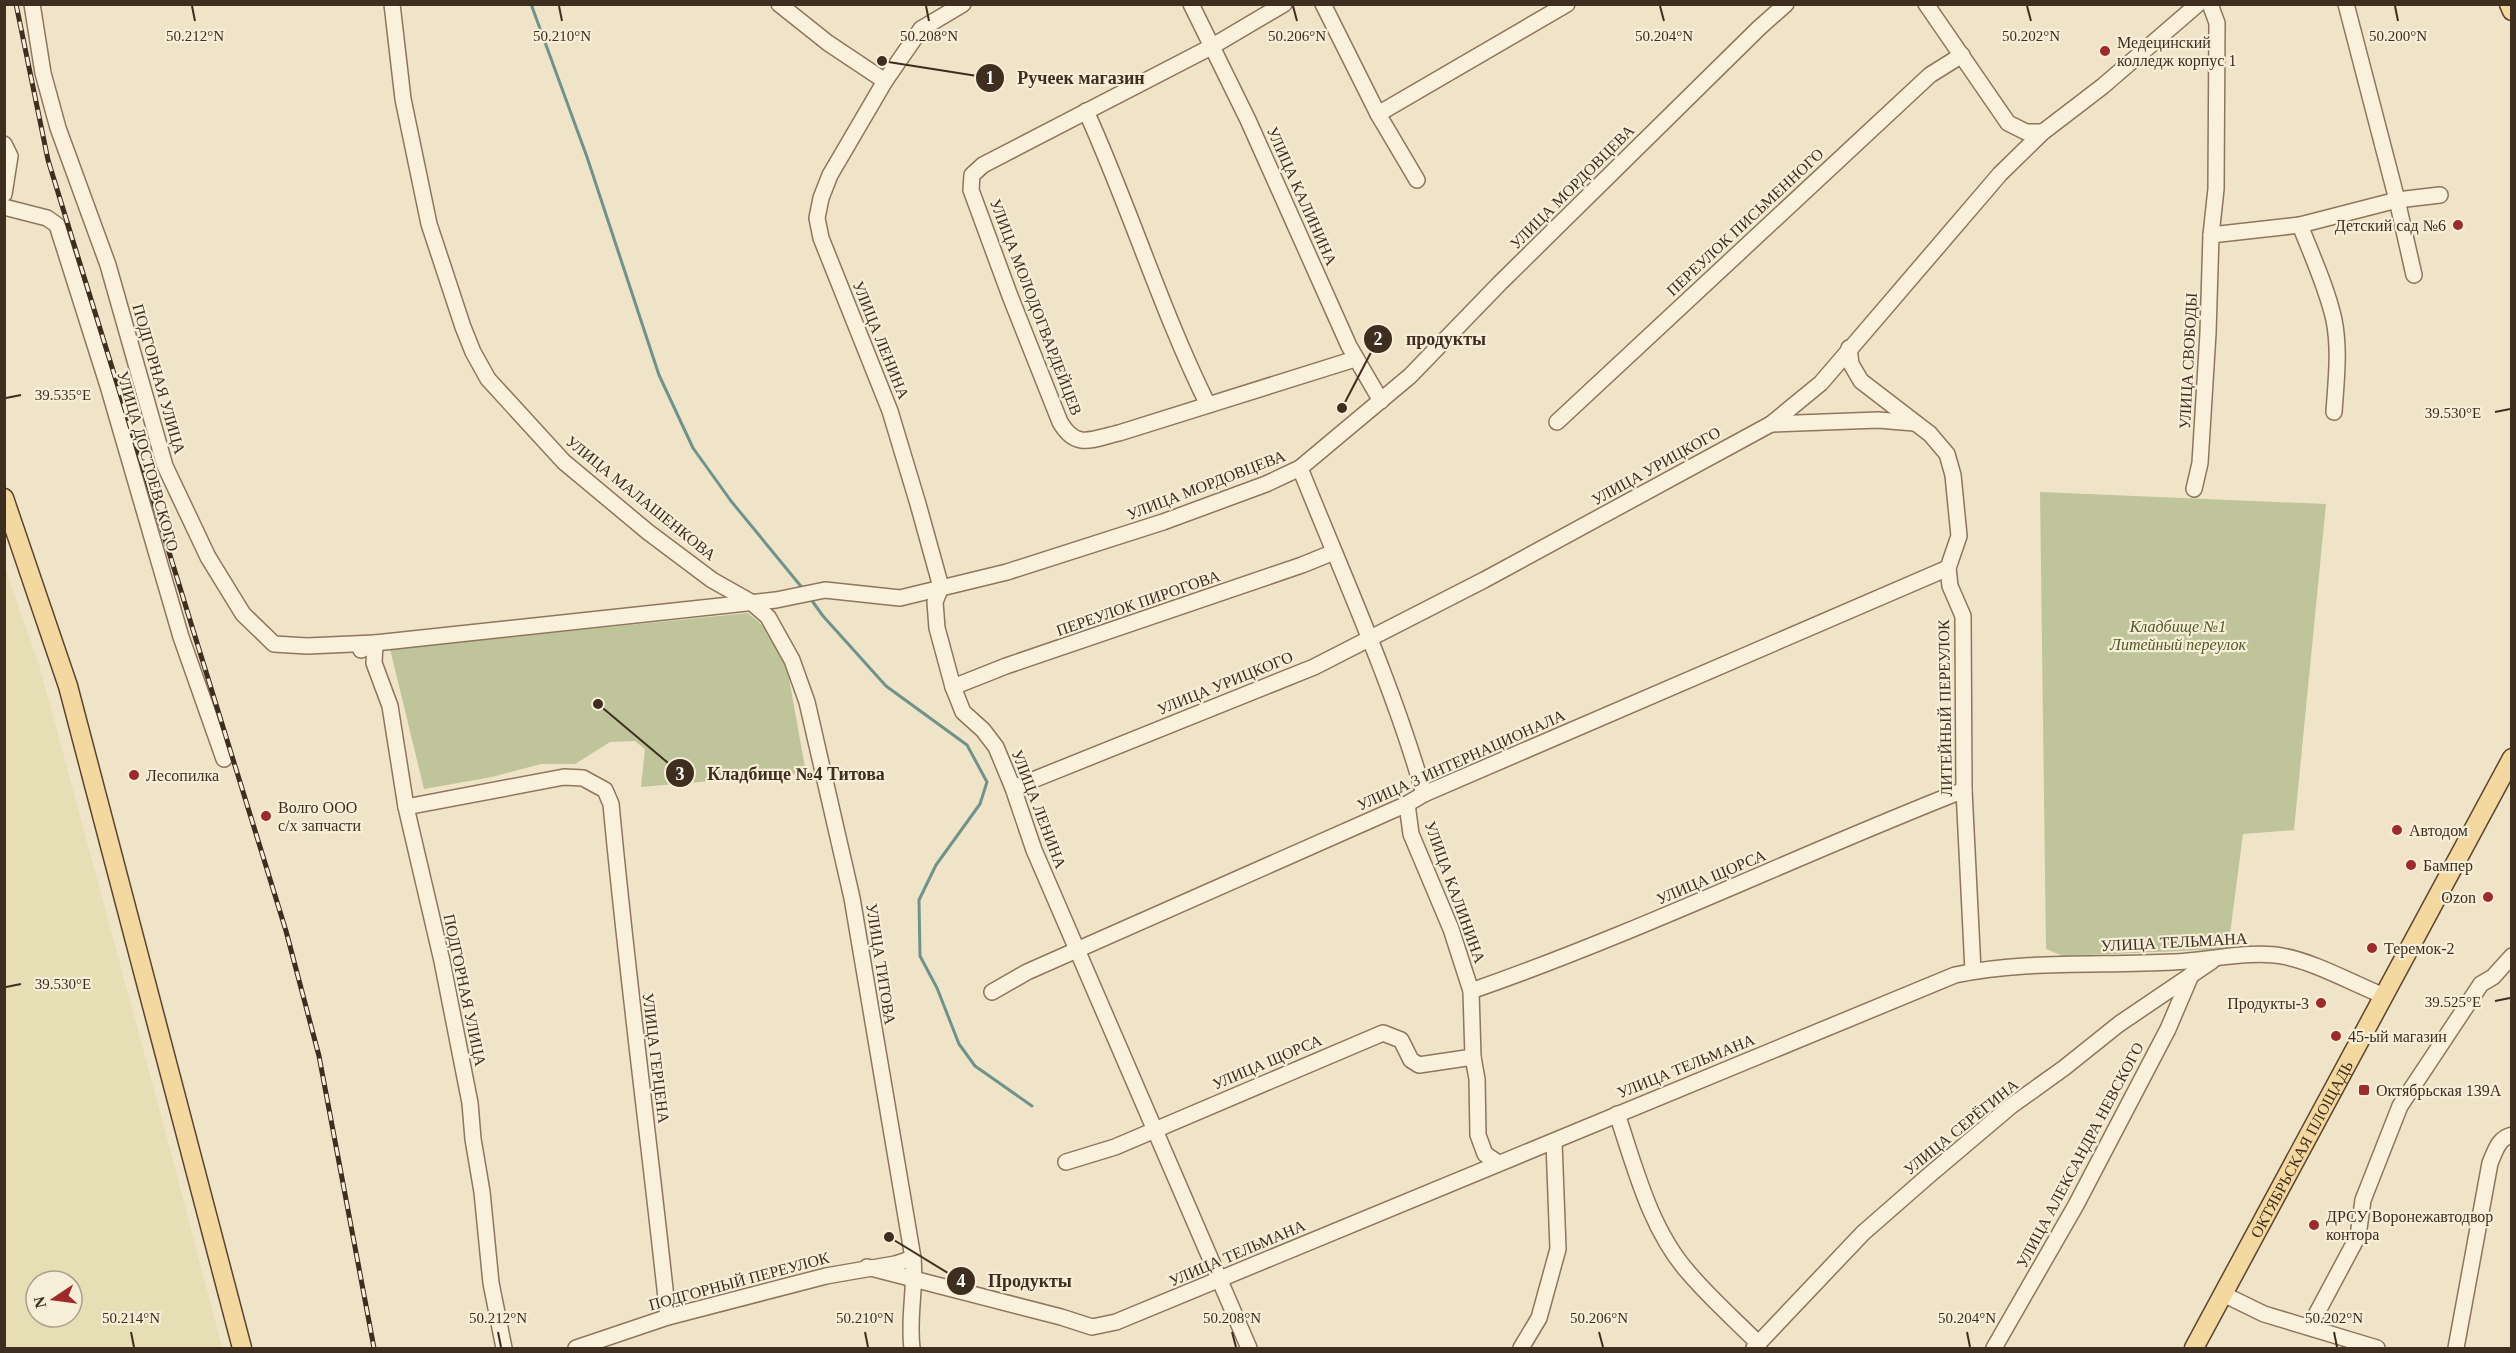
<svg xmlns="http://www.w3.org/2000/svg" width="2516" height="1353" viewBox="0 0 2516 1353" font-family="'Times New Roman',serif">
<style>
.farmland{fill:#e6deb5;fill-rule:evenodd}
.cemetery{fill:#bfc49a}
.lines{fill:none;stroke-linecap:round;stroke-linejoin:round}
.stream{stroke:#6f938a;stroke-width:3}
.minor-casing{stroke:#8d765c;stroke-width:18}
.major-casing{stroke:#5b4430;stroke-width:21}
.minor{stroke:#faf1dc;stroke-width:15}
.major{stroke:#f3d9a0;stroke-width:18}
.rail-casing{stroke:#3d2e20;stroke-width:5}
.rail{stroke:#f7eed8;stroke-width:3;stroke-dasharray:9;stroke-linecap:butt}
.ticks{fill:none;stroke:#3d2e20;stroke-width:2}
.poi-dot{fill:#9e2a2b;stroke:#f7eed8;stroke-width:2}
.labels{text-anchor:middle;dominant-baseline:central;stroke-width:4.5;stroke-linejoin:round;paint-order:stroke}
.poi-label{font-size:16px;fill:#3d2e20;stroke:#f7eed8;text-anchor:start}
.street-label{font-size:16px;fill:#3d2e20;stroke:#f7eed8}
.park-label{font-size:16px;font-style:italic;fill:#4d5a26;stroke:#f7eed8}
.ticks-label{font-size:15px;text-anchor:middle;fill:#3d2e20;stroke:#f7eed8;stroke-width:4.5;stroke-linejoin:round;paint-order:stroke}
.leader{fill:none;stroke:#3d2e20;stroke-width:2}
.callout-dot{fill:#3d2e20;stroke:#f7eed8;stroke-width:2}
.mark-label{font-size:18px;text-anchor:middle;font-weight:bold;fill:#fff}
.callout-label{font-size:18px;text-anchor:middle;font-weight:bold;fill:#3d2e20;stroke:#f7eed8;stroke-width:4.5;stroke-linejoin:round;paint-order:stroke}
</style>
<rect width="100%" height="100%" fill="#f0e4c8"/>
<path class="farmland" d="M 4,565 L 40,668 L 173,1160 L 222,1348 L 5,1348 ZM 36,1281 L 72,1281 L 72,1317 L 36,1317 Z"/>
<g class="cemetery">
<polygon points="2040,492 2326,504 2294,830 2243,834 2228,949 2063,956 2046,949"/>
<polygon points="748,613 770,632 787,667 806,773 641,787 645,749 635,741 610,742 575,764 541,764 492,777 424,789 390,649"/>
</g>
<g class="lines">
<g class="stream">
<polyline points="531,4 587,157 659,375 693,448 731,501 804,590"/>
<polyline points="810,598 823,616 886,686 967,745 987,782 980,804 936,865 919,900 920,956 937,988 959,1044 975,1066 1032,1106"/>
</g>
<g class="minor-casing">
<g id="minor">
<polyline points="32,4 43,73 58,128 108,265 165,466 208,557 243,614 274,644 307,646 375,643 374,663 390,706 406,807 442,961 470,1103 473,1139 482,1192 491,1283 504,1348"/>
<path d="M 392,4 L 403,99 L 429,224 L 463,327 L 473,352 L 488,379 L 564,462 L 648,532 L 712,580 L 751,602 L 768,617 L 792,660 L 807,702 L 852,898 L 913,1258 C 916,1288 908,1317 912,1348"/>
<polyline points="779,4 828,43 885,81"/>
<polyline points="963,4 921,29 885,81 830,175 821,198 817,218 821,238 890,411 918,504 941,587 935,602 937,628 953,687 963,712 983,730 996,747 1013,788 1034,850 1249,1348"/>
<polyline points="1191,4 1248,120 1349,346 1381,401"/>
<path d="M 1284,4 L 1211,47 L 983,165 L 972,175 L 971,190 L 1010,296 L 1060,422 C 1076,450 1092,439 1119,433 L 1355,359"/>
<polyline points="1323,4 1378,114 1417,180"/>
<polyline points="1926,4 2008,123 2026,132 2043,132"/>
<polyline points="2346,4 2397,200 2414,275"/>
<path d="M 1086,111 C 1130,208 1161,310 1208,405"/>
<polyline points="1378,114 1567,4"/>
<polyline points="4,144 10,156 4,194"/>
<polyline points="4,207 47,218 57,225 108,386 181,637 224,759"/>
<path d="M 2300,225 C 2312,256 2327,288 2334,320 C 2340,350 2336,382 2334,412"/>
<polyline points="2211,235 2300,225 2397,200 2440,195"/>
<polyline points="1849,348 1851,364 1861,381 1930,434 1947,454 1953,475 1959,536 1948,568 1950,586 1963,616 1964,790 1973,971"/>
<polyline points="1557,422 1930,75 1962,55"/>
<polyline points="1771,424 1878,420 1914,423"/>
<path d="M 1300,468 C 1343,576 1392,682 1424,794"/>
<polyline points="2194,489 2200,463 2208,333 2211,235 2216,189 2217,23 2210,4"/>
<polyline points="361,650 375,643 776,600 825,590 900,598 1007,572 1163,522 1266,484 1300,468 1410,376 1500,283 1759,28 1786,4"/>
<polyline points="953,687 1006,666 1302,565 1334,552"/>
<polyline points="1013,788 1314,667 1484,580 1771,424 1821,383 2000,174 2043,132 2103,86 2198,4"/>
<polyline points="1407,804 1411,834 1451,929 1471,991 1473,1057 1477,1079 1478,1135 1485,1154 1498,1163"/>
<path d="M 406,807 L 564,777 L 583,778 L 605,790 L 611,804 C 627,976 650,1146 668,1317"/>
<path d="M 1471,991 C 1638,933 1798,855 1964,790"/>
<polyline points="992,992 1027,972 1407,804 1424,794 1948,568"/>
<path d="M 1617,1114 C 1635,1167 1650,1229 1688,1272 C 1709,1297 1735,1320 1759,1344"/>
<polyline points="1066,1162 1115,1147 1383,1033 1401,1040 1411,1060 1419,1065 1473,1057"/>
<path d="M 867,1267 L 1061,1317 L 1092,1327 L 1116,1322 L 1955,975 C 2026,960 2101,966 2173,962 C 2205,961 2252,950 2282,956 C 2315,962 2352,983 2384,996"/>
<polyline points="2225,1295 2264,1314 2377,1348"/>
<polyline points="2310,1326 2358,1236 2363,1200 2400,1106 2481,984 2493,977 2512,956"/>
<polyline points="576,1348 668,1317 826,1276 895,1264 913,1258"/>
<polyline points="1521,1348 1539,1318 1558,1249 1554,1142"/>
<polyline points="1754,1348 1863,1233 1927,1177 2011,1106 2064,1068 2119,1024 2212,961"/>
<polyline points="1994,1348 2076,1205 2168,1029 2191,975"/>
<path d="M 2456,1348 L 2490,1163 C 2495,1152 2498,1138 2512,1135"/>
</g>
</g>
<g class="major-casing">
<g id="major">
<polyline points="2509,4 2512,11"/>
<polyline points="4,498 68,686 242,1348"/>
<path id="s1" d="M 2194,1348 L 2512,758"/>
</g>
</g>
<use href="#minor" class="minor"/>
<use href="#major" class="major"/>
<g class="rail-casing">
<polyline id="rail" points="16,4 48,160 286,931 319,1056 374,1348"/>
</g>
<use href="#rail" class="rail"/>
</g>
<path class="ticks" d="M 192,6 L 195,21M 559,6 L 562,21M 926,6 L 929,21M 1293,6 L 1297,21M 1660,6 L 1664,21M 2027,6 L 2031,21M 2395,6 L 2398,21M 6,398 L 21,395M 2495,412 L 2510,409M 6,987 L 21,984M 2495,1001 L 2510,998M 131,1332 L 134,1347M 498,1332 L 501,1347M 865,1332 L 868,1347M 1232,1332 L 1236,1347M 1599,1332 L 1603,1347M 1967,1332 L 1970,1347M 2334,1332 L 2337,1347"/>
<g class="poi-dot">
<circle cx="2105" cy="51" r="6"/>
<circle cx="2458" cy="225" r="6"/>
<circle cx="134" cy="775" r="6"/>
<circle cx="266" cy="816" r="6"/>
<circle cx="2397" cy="830" r="6"/>
<circle cx="2411" cy="865" r="6"/>
<circle cx="2488" cy="897" r="6"/>
<circle cx="2372" cy="948" r="6"/>
<circle cx="2321" cy="1003" r="6"/>
<circle cx="2336" cy="1036" r="6"/>
<rect x="2358" y="1084" width="12" height="12" rx="3"/>
<circle cx="2314" cy="1225" r="6"/>
</g>
<g class="labels">
<g class="poi-label">
<text x="2117" y="42">Медецинский<tspan x="2117" dy="18">колледж корпус 1</tspan></text>
<text x="2446" y="225" text-anchor="end">Детский сад №6</text>
<text x="146" y="775">Лесопилка</text>
<text x="278" y="807">Волго ООО<tspan x="278" dy="18">с/х запчасти</tspan></text>
<text x="2409" y="830">Автодом</text>
<text x="2423" y="865">Бампер</text>
<text x="2476" y="897" text-anchor="end">Ozon</text>
<text x="2384" y="948">Теремок-2</text>
<text x="2309" y="1003" text-anchor="end">Продукты-3</text>
<text x="2348" y="1036">45-ый магазин</text>
<text x="2376" y="1090">Октябрьская 139А</text>
<text x="2326" y="1216">ДРСУ Воронежавтодвор<tspan x="2326" dy="18">контора</tspan></text>
</g>
<g class="street-label">
<text transform="translate(1572 187) rotate(-45)">УЛИЦА МОРДОВЦЕВА</text>
<text transform="translate(1302 196) rotate(66)">УЛИЦА КАЛИНИНА</text>
<text transform="translate(1745 222) rotate(-43)">ПЕРЕУЛОК ПИСЬМЕННОГО</text>
<text transform="translate(1036 307) rotate(69)">УЛИЦА МОЛОДОГВАРДЕЙЦЕВ</text>
<text transform="translate(881 340) rotate(68)">УЛИЦА ЛЕНИНА</text>
<text transform="translate(2188 361) rotate(-87)">УЛИЦА СВОБОДЫ</text>
<text transform="translate(159 379) rotate(74)">ПОДГОРНАЯ УЛИЦА</text>
<text transform="translate(148 461) rotate(74)">УЛИЦА ДОСТОЕВСКОГО</text>
<text transform="translate(1656 466) rotate(-29)">УЛИЦА УРИЦКОГО</text>
<text transform="translate(1206 485) rotate(-21)">УЛИЦА МОРДОВЦЕВА</text>
<text transform="translate(641 498) rotate(39)">УЛИЦА МАЛАШЕНКОВА</text>
<text transform="translate(1138 603) rotate(-19)">ПЕРЕУЛОК ПИРОГОВА</text>
<text transform="translate(1225 683) rotate(-22)">УЛИЦА УРИЦКОГО</text>
<text transform="translate(1945 708) rotate(-91)">ЛИТЕЙНЫЙ ПЕРЕУЛОК</text>
<text transform="translate(1461 760) rotate(-24)">УЛИЦА 3 ИНТЕРНАЦИОНАЛА</text>
<text transform="translate(1039 809) rotate(69)">УЛИЦА ЛЕНИНА</text>
<text transform="translate(1711 877) rotate(-23)">УЛИЦА ЩОРСА</text>
<text transform="translate(1455 892) rotate(70)">УЛИЦА КАЛИНИНА</text>
<text transform="translate(2174 942) rotate(-3)">УЛИЦА ТЕЛЬМАНА</text>
<text transform="translate(881 964) rotate(81)">УЛИЦА ТИТОВА</text>
<text transform="translate(465 990) rotate(78)">ПОДГОРНАЯ УЛИЦА</text>
<text transform="translate(656 1058) rotate(83)">УЛИЦА ГЕРЦЕНА</text>
<text transform="translate(1267 1062) rotate(-23)">УЛИЦА ЩОРСА</text>
<text transform="translate(1686 1066) rotate(-22)">УЛИЦА ТЕЛЬМАНА</text>
<text transform="translate(1961 1127) rotate(-39)">УЛИЦА СЕРЁГИНА</text>
<text stroke="none"><textPath href="#s1" startOffset="226">ОКТЯБРЬСКАЯ ПЛОЩАДЬ</textPath></text>
<text transform="translate(2080 1155) rotate(-62)">УЛИЦА АЛЕКСАНДРА НЕВСКОГО</text>
<text transform="translate(1237 1253) rotate(-23)">УЛИЦА ТЕЛЬМАНА</text>
<text transform="translate(739 1281) rotate(-15)">ПОДГОРНЫЙ ПЕРЕУЛОК</text>
</g>
<g class="park-label">
<text x="2178" y="626">Кладбище №1<tspan x="2178" dy="18">Литейный переулок</tspan></text>
</g>
</g>
<g class="ticks-label">
<text x="195" y="41">50.212°N</text>
<text x="562" y="41">50.210°N</text>
<text x="929" y="41">50.208°N</text>
<text x="1297" y="41">50.206°N</text>
<text x="1664" y="41">50.204°N</text>
<text x="2031" y="41">50.202°N</text>
<text x="2398" y="41">50.200°N</text>
<text x="63" y="400">39.535°E</text>
<text x="2453" y="418">39.530°E</text>
<text x="63" y="989">39.530°E</text>
<text x="2453" y="1007">39.525°E</text>
<text x="131" y="1323">50.214°N</text>
<text x="498" y="1323">50.212°N</text>
<text x="865" y="1323">50.210°N</text>
<text x="1232" y="1323">50.208°N</text>
<text x="1599" y="1323">50.206°N</text>
<text x="1967" y="1323">50.204°N</text>
<text x="2334" y="1323">50.202°N</text>
</g>
<path class="leader" d="M882 61L990 78M1342 408L1378 339M598 704L680 773M889 1237L961 1281"/>
<g class="callout-dot">
<circle cx="882" cy="61" r="6"/>
<circle cx="1342" cy="408" r="6"/>
<circle cx="598" cy="704" r="6"/>
<circle cx="889" cy="1237" r="6"/>
<circle cx="990" cy="78" r="15"/>
<circle cx="1378" cy="339" r="15"/>
<circle cx="680" cy="773" r="15"/>
<circle cx="961" cy="1281" r="15"/>
</g>
<g class="mark-label">
<text x="990" y="84">1</text>
<text x="1378" y="345">2</text>
<text x="680" y="780">3</text>
<text x="961" y="1287">4</text>
</g>
<g class="callout-label">
<text x="1081" y="84">Ручеек магазин</text>
<text x="1446" y="345">продукты</text>
<text x="796" y="780">Кладбище №4 Титова</text>
<text x="1030" y="1287">Продукты</text>
</g>
<rect width="2516" height="1353" fill="none" stroke="#3d2e20" stroke-width="12"/>
<g transform="translate(54 1299) rotate(257)"><circle r="28" fill="#f7eed8" stroke="#ada18e" stroke-width="1.5"/>
<path d="M0-4.5L10 22L0 15L-10 22Z" fill="#9e2a2b"/>
<text y="-9" font-size="16" font-weight="bold" text-anchor="middle" fill="#3d2e20">N</text>
</g>
</svg>
